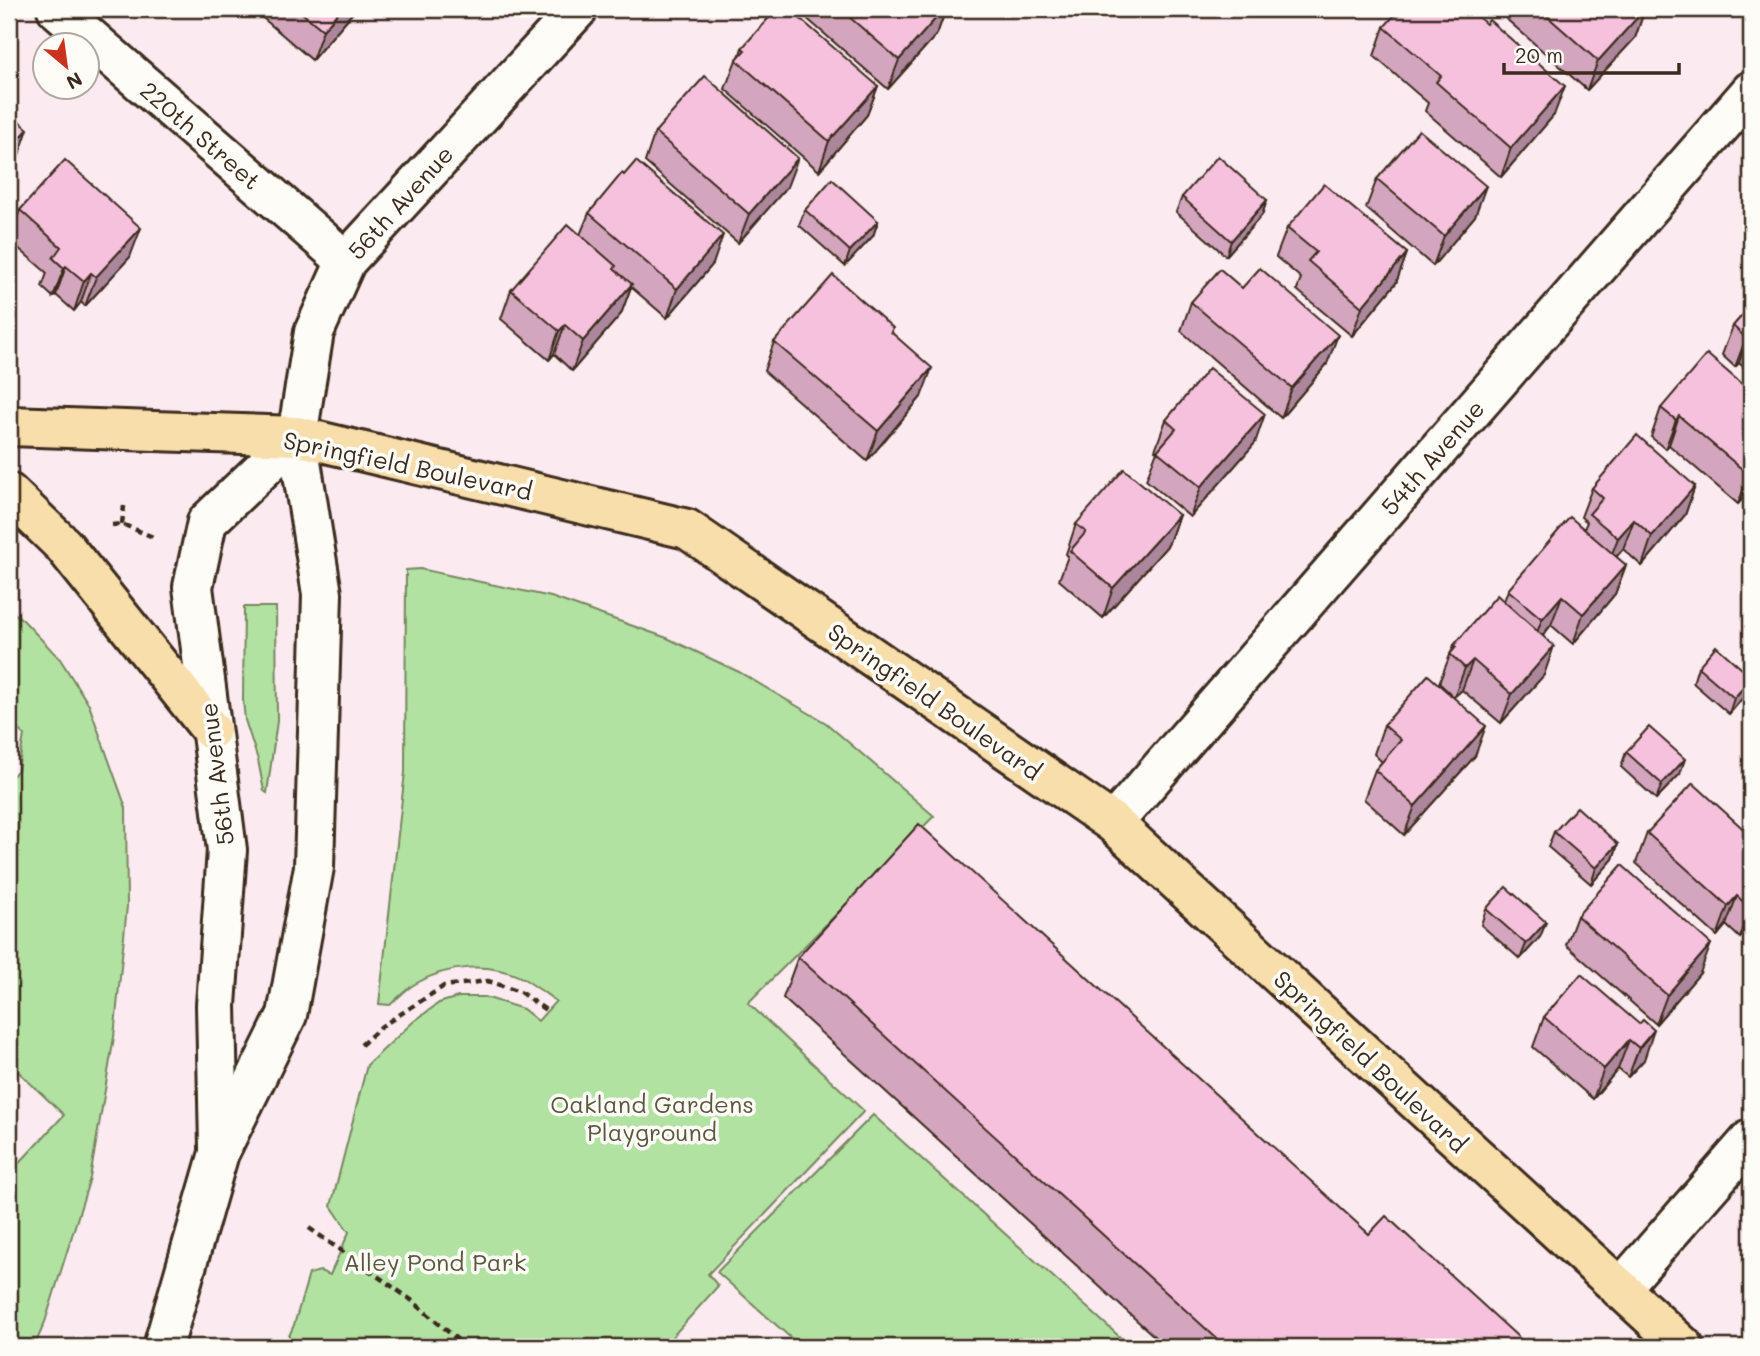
<svg xmlns="http://www.w3.org/2000/svg" width="1760" height="1356" viewBox="0 0 1760 1356" font-family="Mali,sans-serif">
<style>
.green{fill:#b2e2a2;stroke:#768660;stroke-width:2}
.lines{fill:none;stroke-linecap:round;stroke-linejoin:round}
.minor-casing{stroke:#3b2a1e;stroke-width:44}
.major-casing{stroke:#3b2a1e;stroke-width:44}
.path{stroke:#3b2a1e;stroke-width:4.5;stroke-dasharray:7 5;stroke-linecap:butt}
.minor{stroke:#fdfcf7;stroke-width:38}
.major{stroke:#f8deab;stroke-width:38}
.wall{fill:#d4a6be;stroke:#3b2a1e;stroke-width:2}
.shaded-wall{fill:#ac879b;stroke:#3b2a1e;stroke-width:2}
.building{fill:#f6c1dd;stroke:#3b2a1e;stroke-width:2}
.labels{text-anchor:middle;dominant-baseline:central;stroke-width:7;stroke-linejoin:round;paint-order:stroke}
.street-label{font-size:24px;fill:#3b2a1e;stroke:#fdfcf7}
.park-label{font-size:24px;fill:#59583f;stroke:#fdfcf7}
</style>
<rect width="100%" height="100%" fill="#fbeaef"/>
<filter id="ink" filterUnits="userSpaceOnUse"><feTurbulence type="fractalNoise" baseFrequency=".0143" numOctaves="2"/><feDisplacementMap in="SourceGraphic" scale="14" xChannelSelector="R" yChannelSelector="G"/><feConvolveMatrix kernelMatrix="1 2 1 2 8 2 1 2 1" color-interpolation-filters="sRGB"/></filter>
<g filter="url(#ink)">
<g class="green">
<path d="M 420,569 L 551,597 L 667,638 L 739,672 L 826,723 L 934,816 L 748,1003 L 864,1111 L 708,1274 L 718,1286 L 663,1347 L 284,1347 L 294,1325 L 309,1274 L 320,1271 L 330,1275 L 349,1232 L 331,1206 L 367,1065 L 413,1022 L 439,1003 L 458,997 L 485,997 L 523,1009 L 538,1021 L 556,1001 C 546,994 535,986 524,979 C 491,961 447,965 415,984 C 406,989 398,998 390,1005 L 379,1004 L 405,772 L 406,570 Z"/>
<polygon points="244,607 276,607 277,721 267,793 264,791 258,760 245,720 243,700"/>
<polygon points="9,609 23,620 60,659 89,705 126,808 127,906 114,1037 90,1178 45,1322 34,1347 9,1347 9,1174 64,1115 9,1063 9,780 18,770 24,735 9,721"/>
<polygon points="873,1115 1131,1347 801,1347 717,1272"/>
</g>
<g class="lines">
<g class="minor-casing">
<g id="minor">
<polyline points="57,9 346,261"/>
<polyline points="1113,823 1751,91"/>
<polyline points="219,1147 216,1005 227,850 193,587 207,522 297,436"/>
<polyline points="1620,1289 1751,1139"/>
<polyline points="163,1347 219,1153 287,1015 314,867 322,594 297,436 314,332 346,261 578,9"/>
</g>
</g>
<g class="major-casing">
<g id="major">
<polyline points="9,426 297,436 687,529 1113,823 1684,1347"/>
<polyline points="9,493 63,545 211,730"/>
</g>
</g>
<g class="path">
<polyline points="122,524 124,506"/>
<polyline points="112,525 122,524 153,537"/>
<polyline points="361,1045 382,1026 444,986 488,981 520,992 547,1011"/>
<polyline points="309,1228 410,1299 466,1347"/>
</g>
<use href="#minor" class="minor"/>
<use href="#major" class="major"/>
</g>
<g class="wall">
<polygon points="259,9 356,9 312,60 257,13"/>
<polygon points="796,9 946,9 937,34 888,89"/>
<polygon points="958,9 971,9 966,15"/>
<polygon points="1495,9 1645,9 1635,38 1587,90"/>
<polygon points="1384,27 1554,115 1501,177 1425,111 1428,103 1374,56"/>
<polygon points="742,48 878,86 867,115 819,171 725,89 736,60 739,57"/>
<polygon points="655,132 787,187 738,243 645,162"/>
<polygon points="1377,179 1475,216 1433,266 1366,208"/>
<polygon points="1182,197 1267,200 1262,215 1226,256 1176,212"/>
<polygon points="20,210 130,257 85,306 81,302 74,311 56,295 53,297 42,287 47,273 9,240"/>
<polygon points="805,210 878,221 873,236 845,266 799,225"/>
<polygon points="589,213 713,264 667,318 631,287 621,314 572,371 554,354 549,360 501,319 511,290 580,235"/>
<polygon points="1287,228 1407,253 1396,283 1352,336 1297,290 1301,278 1276,257"/>
<polygon points="1242,288 1327,364 1281,418 1181,331 1191,302"/>
<polygon points="1751,305 1751,374 1739,363 1735,367 1722,355 1733,326"/>
<polygon points="892,332 921,397 867,461 764,371 774,342"/>
<polygon points="1751,392 1751,489 1738,504 1669,445 1665,449 1651,437 1661,408"/>
<polygon points="1166,420 1255,443 1190,517 1146,480 1157,451 1155,450"/>
<polygon points="1695,486 1685,515 1642,566 1623,549 1616,557 1626,565 1615,594 1573,644 1551,625 1543,636 1544,675 1501,723 1462,690 1454,697 1439,683 1454,645 1504,601 1508,590 1584,529 1587,522 1581,517 1592,488"/>
<polygon points="1179,515 1168,545 1103,618 1059,580 1068,556 1066,554 1076,524"/>
<polygon points="1698,667 1747,693 1729,714 1693,683"/>
<polygon points="1384,725 1475,756 1404,835 1364,799 1375,770 1382,762 1374,754"/>
<polygon points="1626,752 1680,774 1656,799 1621,767"/>
<polygon points="1751,784 1751,812 1743,806"/>
<polygon points="1554,832 1618,844 1613,859 1591,884 1548,847"/>
<polygon points="1647,833 1751,836 1751,926 1740,938 1726,925 1717,936 1636,863"/>
<polygon points="1486,909 1546,922 1540,937 1520,959 1481,925"/>
<polygon points="1577,916 1700,973 1656,1024 1566,945"/>
<polygon points="798,957 1369,1234 1529,1347 1166,1347 783,998"/>
<polygon points="1544,1017 1639,1024 1644,1060 1628,1077 1618,1069 1593,1099 1533,1047"/>
</g>
<g class="shaded-wall">
<polygon points="341,9 356,9 312,60 323,30"/>
<polygon points="944,9 946,9 937,34 888,89 899,60"/>
<polygon points="1645,9 1635,38 1587,90 1598,61"/>
<polygon points="878,86 867,115 819,171 829,141"/>
<polygon points="1565,86 1554,115 1501,177 1511,148"/>
<polygon points="28,129 18,158 9,169 9,151"/>
<polygon points="798,158 787,187 738,243 749,214"/>
<polygon points="1486,186 1475,216 1433,266 1444,236"/>
<polygon points="1267,200 1262,215 1226,256 1231,241"/>
<polygon points="878,221 873,236 845,266 850,251"/>
<polygon points="141,228 130,257 85,306 96,277"/>
<polygon points="723,235 713,264 667,318 677,289"/>
<polygon points="1407,253 1396,283 1352,336 1362,307"/>
<polygon points="66,266 56,295 53,297 64,268"/>
<polygon points="91,273 81,302 74,311 84,281"/>
<polygon points="632,284 621,314 572,371 583,341"/>
<polygon points="565,325 554,354 549,360 559,331"/>
<polygon points="1749,334 1739,363 1735,367 1746,338"/>
<polygon points="1338,335 1327,364 1281,418 1292,388"/>
<polygon points="932,368 921,397 867,461 878,431"/>
<polygon points="1265,414 1255,443 1190,517 1201,487"/>
<polygon points="1679,416 1669,445 1665,449 1676,420"/>
<polygon points="1751,472 1751,489 1738,504 1749,475"/>
<polygon points="1695,486 1685,515 1642,566 1652,536"/>
<polygon points="1179,515 1168,545 1103,618 1113,588"/>
<polygon points="1634,520 1623,549 1607,567 1618,538"/>
<polygon points="1626,565 1615,594 1573,644 1583,614"/>
<polygon points="1562,596 1551,625 1531,649 1542,619"/>
<polygon points="1554,646 1544,675 1501,723 1512,694"/>
<polygon points="1473,660 1462,690 1454,697 1465,668"/>
<polygon points="1751,679 1747,693 1729,714 1734,698"/>
<polygon points="1486,726 1475,756 1404,835 1415,806"/>
<polygon points="1685,759 1680,774 1656,799 1662,784"/>
<polygon points="1618,844 1613,859 1591,884 1596,868"/>
<polygon points="1737,896 1726,925 1717,936 1728,906"/>
<polygon points="1751,907 1751,926 1740,938"/>
<polygon points="1546,922 1540,937 1520,959 1526,944"/>
<polygon points="1711,944 1700,973 1656,1024 1667,995"/>
<polygon points="1654,1030 1644,1060 1628,1077 1639,1048"/>
<polygon points="1629,1040 1618,1069 1593,1099 1604,1069"/>
</g>
<g class="building">
<polygon points="297,9 341,9 323,30"/>
<polygon points="780,9 789,9 878,86 829,141 736,60 745,50 742,48 773,13 776,14"/>
<polygon points="840,9 944,9 899,60"/>
<polygon points="1400,9 1469,9 1486,24 1489,20 1565,86 1511,148 1436,82 1441,76 1384,27"/>
<polygon points="1539,9 1645,9 1598,61"/>
<polygon points="705,76 798,158 749,214 655,132"/>
<polygon points="9,112 28,129 9,151"/>
<polygon points="1419,130 1486,186 1444,236 1377,179"/>
<polygon points="1218,156 1267,200 1231,241 1182,197"/>
<polygon points="65,160 141,228 96,277 91,273 84,281 66,266 64,268 53,258 61,247 20,210"/>
<polygon points="636,161 723,235 677,289 589,213 622,173 624,175"/>
<polygon points="832,179 878,221 850,251 805,210"/>
<polygon points="1324,184 1407,253 1362,307 1308,261 1316,252 1287,228"/>
<polygon points="568,224 616,266 614,269 632,284 583,341 565,325 559,331 511,290"/>
<polygon points="1260,268 1338,335 1292,388 1191,302 1220,269 1242,288"/>
<polygon points="833,275 893,328 891,332 932,368 878,431 774,342"/>
<polygon points="1751,305 1751,335 1749,334 1746,338 1733,326"/>
<polygon points="1707,354 1751,392 1751,472 1749,475 1679,416 1676,420 1661,408"/>
<polygon points="1209,368 1265,414 1201,487 1157,451 1176,429 1166,420"/>
<polygon points="1637,435 1695,486 1652,536 1634,520 1618,538 1589,514 1603,498 1592,488"/>
<polygon points="1124,469 1179,515 1113,588 1070,551 1086,532 1076,524"/>
<polygon points="1570,517 1626,565 1583,614 1562,596 1542,619 1508,590"/>
<polygon points="1497,595 1554,646 1512,694 1473,660 1465,668 1450,654 1456,647 1454,645"/>
<polygon points="1716,646 1751,677 1751,679 1734,698 1698,667"/>
<polygon points="1428,675 1486,726 1415,806 1375,770 1401,740 1384,725"/>
<polygon points="1649,727 1685,759 1662,784 1626,752"/>
<polygon points="1693,783 1751,836 1751,909 1737,896 1728,906 1647,833"/>
<polygon points="1577,807 1618,844 1596,868 1554,832"/>
<polygon points="919,824 1369,1234 1386,1216 1529,1347 1226,1347 798,957"/>
<polygon points="1622,865 1711,944 1667,995 1577,916"/>
<polygon points="1506,887 1546,922 1526,944 1486,909"/>
<polygon points="1581,974 1639,1024 1643,1020 1654,1030 1639,1048 1629,1040 1604,1069 1544,1017"/>
</g>
</g>
<g class="labels">
<g class="street-label">
<text transform="translate(201 135) rotate(41)">220th Street</text>
<text transform="translate(400 202) rotate(-48)">56th Avenue</text>
<text transform="translate(1432 457) rotate(-49)">54th Avenue</text>
<text transform="translate(408 465) rotate(12)">Springfield Boulevard</text>
<text transform="translate(935 701) rotate(35)">Springfield Boulevard</text>
<text transform="translate(216 774) rotate(-97)">56th Avenue</text>
<text transform="translate(1371 1061) rotate(43)">Springfield Boulevard</text>
</g>
<g class="park-label">
<text x="652" y="1103">Oakland Gardens<tspan x="652" dy="28">Playground</tspan></text>
<text x="435" y="1261">Alley Pond Park</text>
</g>
</g>
<rect width="1760" height="1356" fill="none" stroke="#fdfcf7" stroke-width="35"/>
<rect x="18" y="18" width="1725" height="1321" fill="none" stroke="#3b2a1e" stroke-width="2.5" filter="url(#ink)"/>
<g transform="translate(66 66) rotate(151)"><circle r="33" fill="#fdfcf7" stroke="#afa8a0" stroke-width="2"/>
<path d="M0-5L12 26L0 18L-12 26Z" fill="#c8321e"/>
<text y="-10" font-size="19" font-weight="bold" text-anchor="middle" fill="#3b2a1e">N</text>
</g>
<path d="M1504 63v10h175v-10" fill="none" stroke="#3b2a1e" stroke-width="3.5"/>
<text x="1515" y="63" font-size="21" fill="#3b2a1e" stroke="#fdfcf7" stroke-width="5" paint-order="stroke">20 m</text>
</svg>
